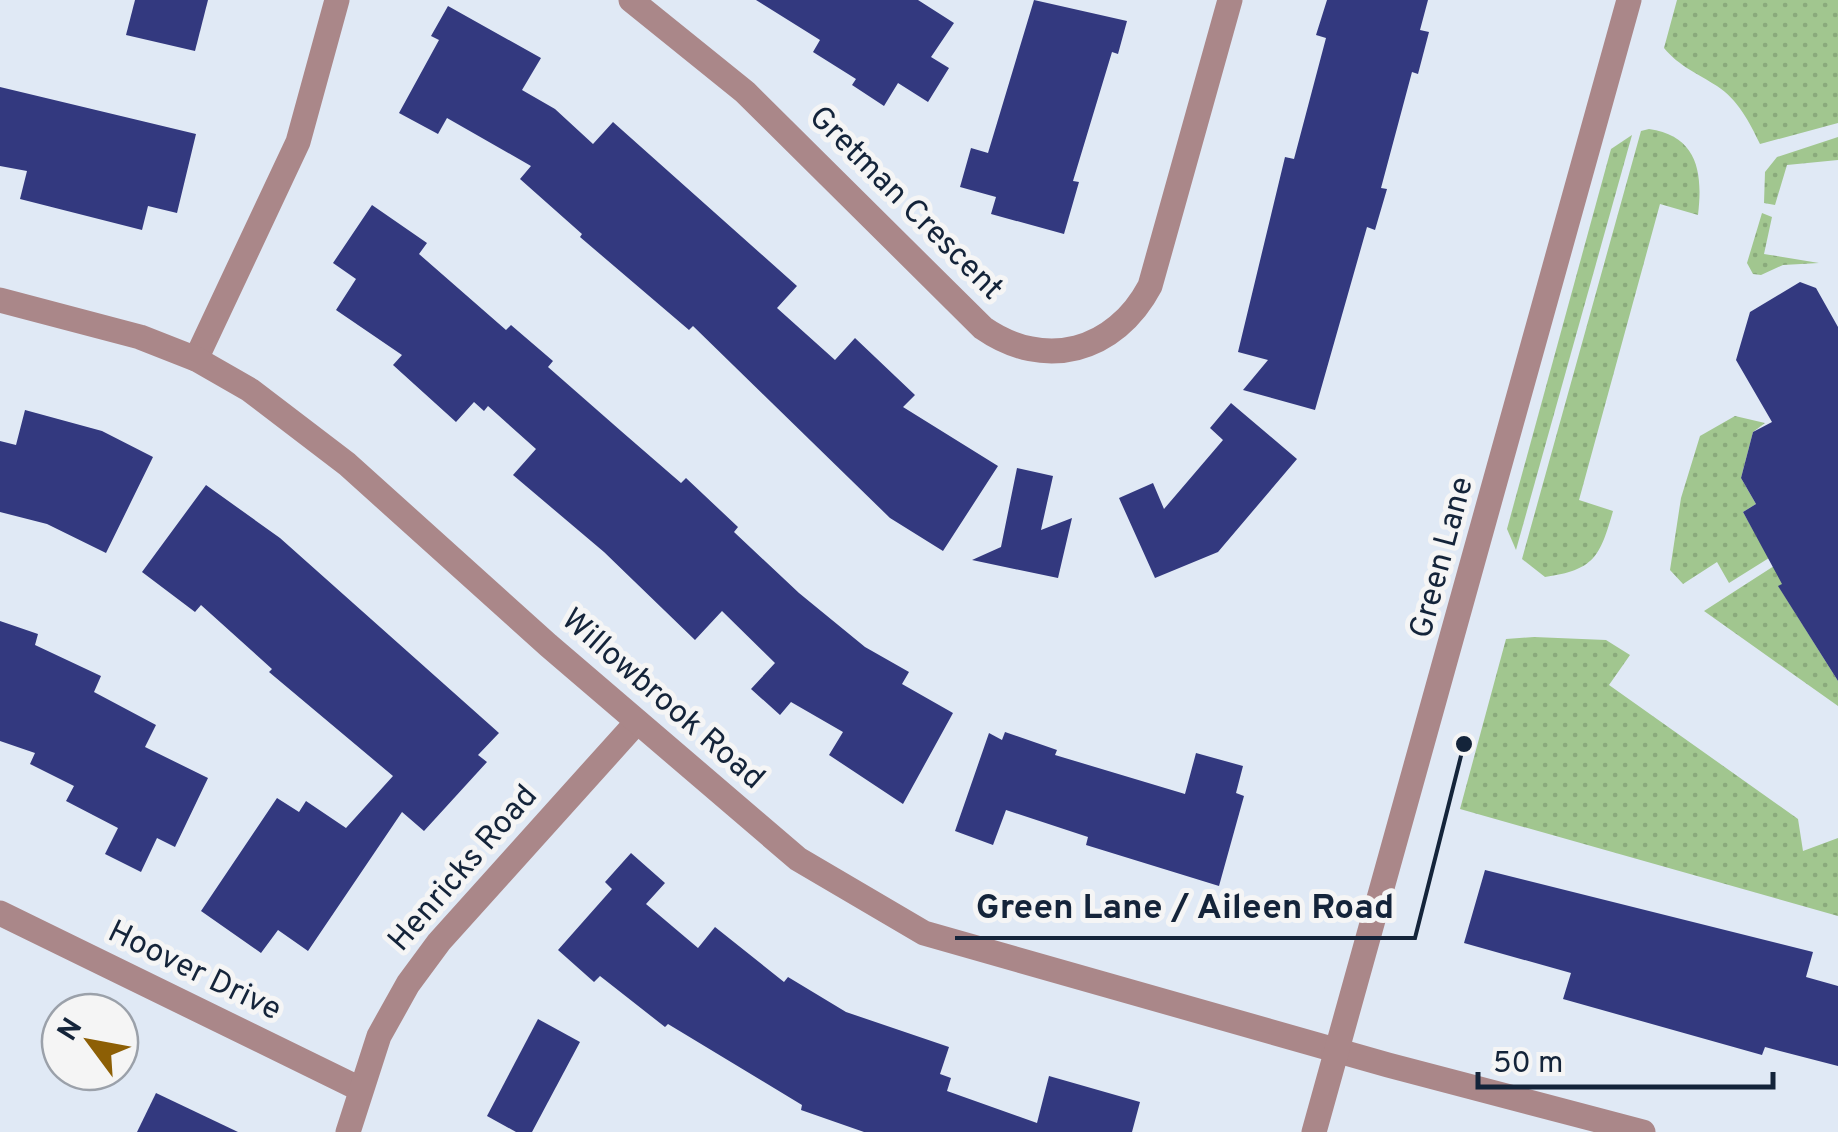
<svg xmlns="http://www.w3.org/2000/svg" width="1838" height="1132" viewBox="0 0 1838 1132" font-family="Overpass,sans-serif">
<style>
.grass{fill:url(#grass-dots)}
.building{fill:#33397f}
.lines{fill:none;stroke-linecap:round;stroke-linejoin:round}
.minor{stroke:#aa8789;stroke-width:25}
.tertiary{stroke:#aa8789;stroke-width:25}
.labels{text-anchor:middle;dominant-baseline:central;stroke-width:10;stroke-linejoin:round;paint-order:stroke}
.street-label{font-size:32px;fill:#14243a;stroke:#f5f5f5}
.leader{fill:none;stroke:#14243a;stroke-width:4}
.callout-dot{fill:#14243a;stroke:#f5f5f5;stroke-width:4}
.callout-label{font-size:35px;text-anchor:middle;font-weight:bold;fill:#14243a;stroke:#f5f5f5;stroke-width:10;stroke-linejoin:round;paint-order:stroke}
</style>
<defs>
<pattern id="grass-dots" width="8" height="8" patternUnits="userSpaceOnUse" patternTransform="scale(2.5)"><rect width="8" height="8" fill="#a1c68f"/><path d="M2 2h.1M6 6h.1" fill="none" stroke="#8aaa7c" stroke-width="1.8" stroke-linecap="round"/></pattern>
</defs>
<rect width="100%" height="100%" fill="#e0e9f5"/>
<g class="grass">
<path d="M 1677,0 L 1838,0 L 1838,123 L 1760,144 C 1749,121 1738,100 1717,86 C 1697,73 1680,67 1664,48 Z"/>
<path d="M 1649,129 C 1698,136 1703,173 1698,215 L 1660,204 L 1579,500 L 1613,511 C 1600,557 1594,570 1545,577 L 1522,559 L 1641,131 Z"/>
<polygon points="1632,135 1516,550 1507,529 1611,149"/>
<polygon points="1838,137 1838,160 1787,165 1775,205 1764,203 1765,172 1777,157"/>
<polygon points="1762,213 1772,217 1764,254 1819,263 1783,265 1761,275 1753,274 1747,263"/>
<polygon points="1735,416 1765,423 1753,432 1741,478 1756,504 1743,512 1769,558 1729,583 1717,562 1683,584 1670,570 1681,498 1700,436"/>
<polygon points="1774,566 1784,583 1779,587 1838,681 1838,706 1704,611"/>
<polygon points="1534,637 1606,640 1630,655 1609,685 1798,819 1803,851 1838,838 1838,916 1460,809 1506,639"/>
</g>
<g class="building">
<polygon points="135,0 208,0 195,51 126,35"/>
<polygon points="756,0 918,0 954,23 931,57 949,68 928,102 898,83 884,106 852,85 856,79 813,52 820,40"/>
<polygon points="1034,0 1127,21 1118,54 1112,52 1073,181 1079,182 1064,234 991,214 996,197 960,187 971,148 988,153"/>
<polygon points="1327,0 1428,0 1420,30 1429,32 1418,74 1412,72 1381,188 1387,189 1375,230 1367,227 1315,410 1243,390 1268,360 1238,352 1285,157 1294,159 1326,38 1316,35"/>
<polygon points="448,6 541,58 522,90 555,109 593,144 613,122 797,286 777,308 835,360 855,338 915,395 903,407 998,466 943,551 890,518 693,326 689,330 580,237 582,234 520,179 531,166 447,118 438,134 399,113 439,40 431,36"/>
<polygon points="0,87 196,134 177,213 148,206 142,230 20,199 27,171 0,166"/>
<polygon points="372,205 427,243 419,254 506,330 511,325 553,361 548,367 621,431 681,483 686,478 738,527 734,532 799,593 865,647 909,672 902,684 953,713 903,804 829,755 843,732 791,702 780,715 751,689 775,663 722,611 695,640 604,552 513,475 536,449 488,406 484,411 474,402 456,422 393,365 402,355 336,310 356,279 333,263"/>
<polygon points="1800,282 1816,288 1838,327 1838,681 1778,586 1782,584 1743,512 1756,504 1741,478 1753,432 1772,422 1736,360 1750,312"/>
<polygon points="1231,403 1297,459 1218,552 1155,578 1119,498 1153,483 1164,509 1223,440 1210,428"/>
<polygon points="25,410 102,431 153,457 106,553 47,524 0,512 0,441 16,445"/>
<polygon points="1017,468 1053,476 1041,530 1072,518 1058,578 972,560 1001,547"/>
<polygon points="206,485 280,538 499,733 478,755 487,762 424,831 402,812 308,951 278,930 261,953 201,911 277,798 299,812 306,801 346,828 393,776 269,672 272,669 201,605 195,612 142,572"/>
<polygon points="0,621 38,634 35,645 101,676 94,692 156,725 145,747 208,778 175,847 157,838 141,872 105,854 118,828 66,801 74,786 30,764 35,753 0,741"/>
<polygon points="1005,732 1057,750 1055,755 1185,794 1196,753 1243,766 1236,793 1244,796 1219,886 1086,845 1088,837 1006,810 993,845 955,831 989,733 1002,740"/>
<polygon points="631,853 665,883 646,904 698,948 715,927 784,982 788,977 846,1012 949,1047 940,1074 951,1078 947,1091 1037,1123 1049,1076 1140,1102 1132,1132 864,1132 801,1110 802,1105 668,1024 665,1027 600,976 594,982 558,950 612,889 605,882"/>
<polygon points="1485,870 1813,952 1806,977 1838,986 1838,1066 1765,1047 1762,1055 1563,999 1571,973 1464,943"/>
<polygon points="538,1019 580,1042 532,1132 516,1132 487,1116"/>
<polygon points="156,1093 238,1132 137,1132"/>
</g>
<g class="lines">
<g class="minor">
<path d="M 631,0 L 745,92 L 983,328 C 1045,371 1115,352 1150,286 L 1230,0"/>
<polyline points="196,359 298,142 337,0"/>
<polyline points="0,913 360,1089"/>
<polyline points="348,1132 379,1036 408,984 439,942 637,722"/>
</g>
<g class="tertiary">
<polyline points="0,300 140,337 196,359 250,390 347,464 548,645 798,859 924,933 1388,1065 1643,1132"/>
<polyline points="1314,1132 1629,0"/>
</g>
</g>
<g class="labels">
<g class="street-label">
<text transform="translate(905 204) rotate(45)">Gretman Crescent</text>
<text transform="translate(1443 558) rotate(-75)">Green Lane</text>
<text transform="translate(662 700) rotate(41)">Willowbrook Road</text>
<text transform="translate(464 869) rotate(-49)">Henricks Road</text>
<text transform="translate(194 972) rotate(26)">Hoover Drive</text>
</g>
</g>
<path class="leader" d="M1464 744L1415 938H955"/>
<circle class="callout-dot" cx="1464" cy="744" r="10"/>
<g class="callout-label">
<text x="1185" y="918">Green Lane / Aileen Road</text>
</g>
<g transform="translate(90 1042) rotate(302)"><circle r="48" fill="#f5f5f5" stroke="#9ba1aa" stroke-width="2.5"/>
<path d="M0-8L18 38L0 25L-18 38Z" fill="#8d5f05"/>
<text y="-15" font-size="28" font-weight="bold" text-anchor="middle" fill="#14243a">N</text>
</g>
<path d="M1478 1072v15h295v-15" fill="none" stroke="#14243a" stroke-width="5"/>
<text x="1493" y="1072" font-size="30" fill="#14243a" stroke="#f5f5f5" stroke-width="8" paint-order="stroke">50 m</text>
</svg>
